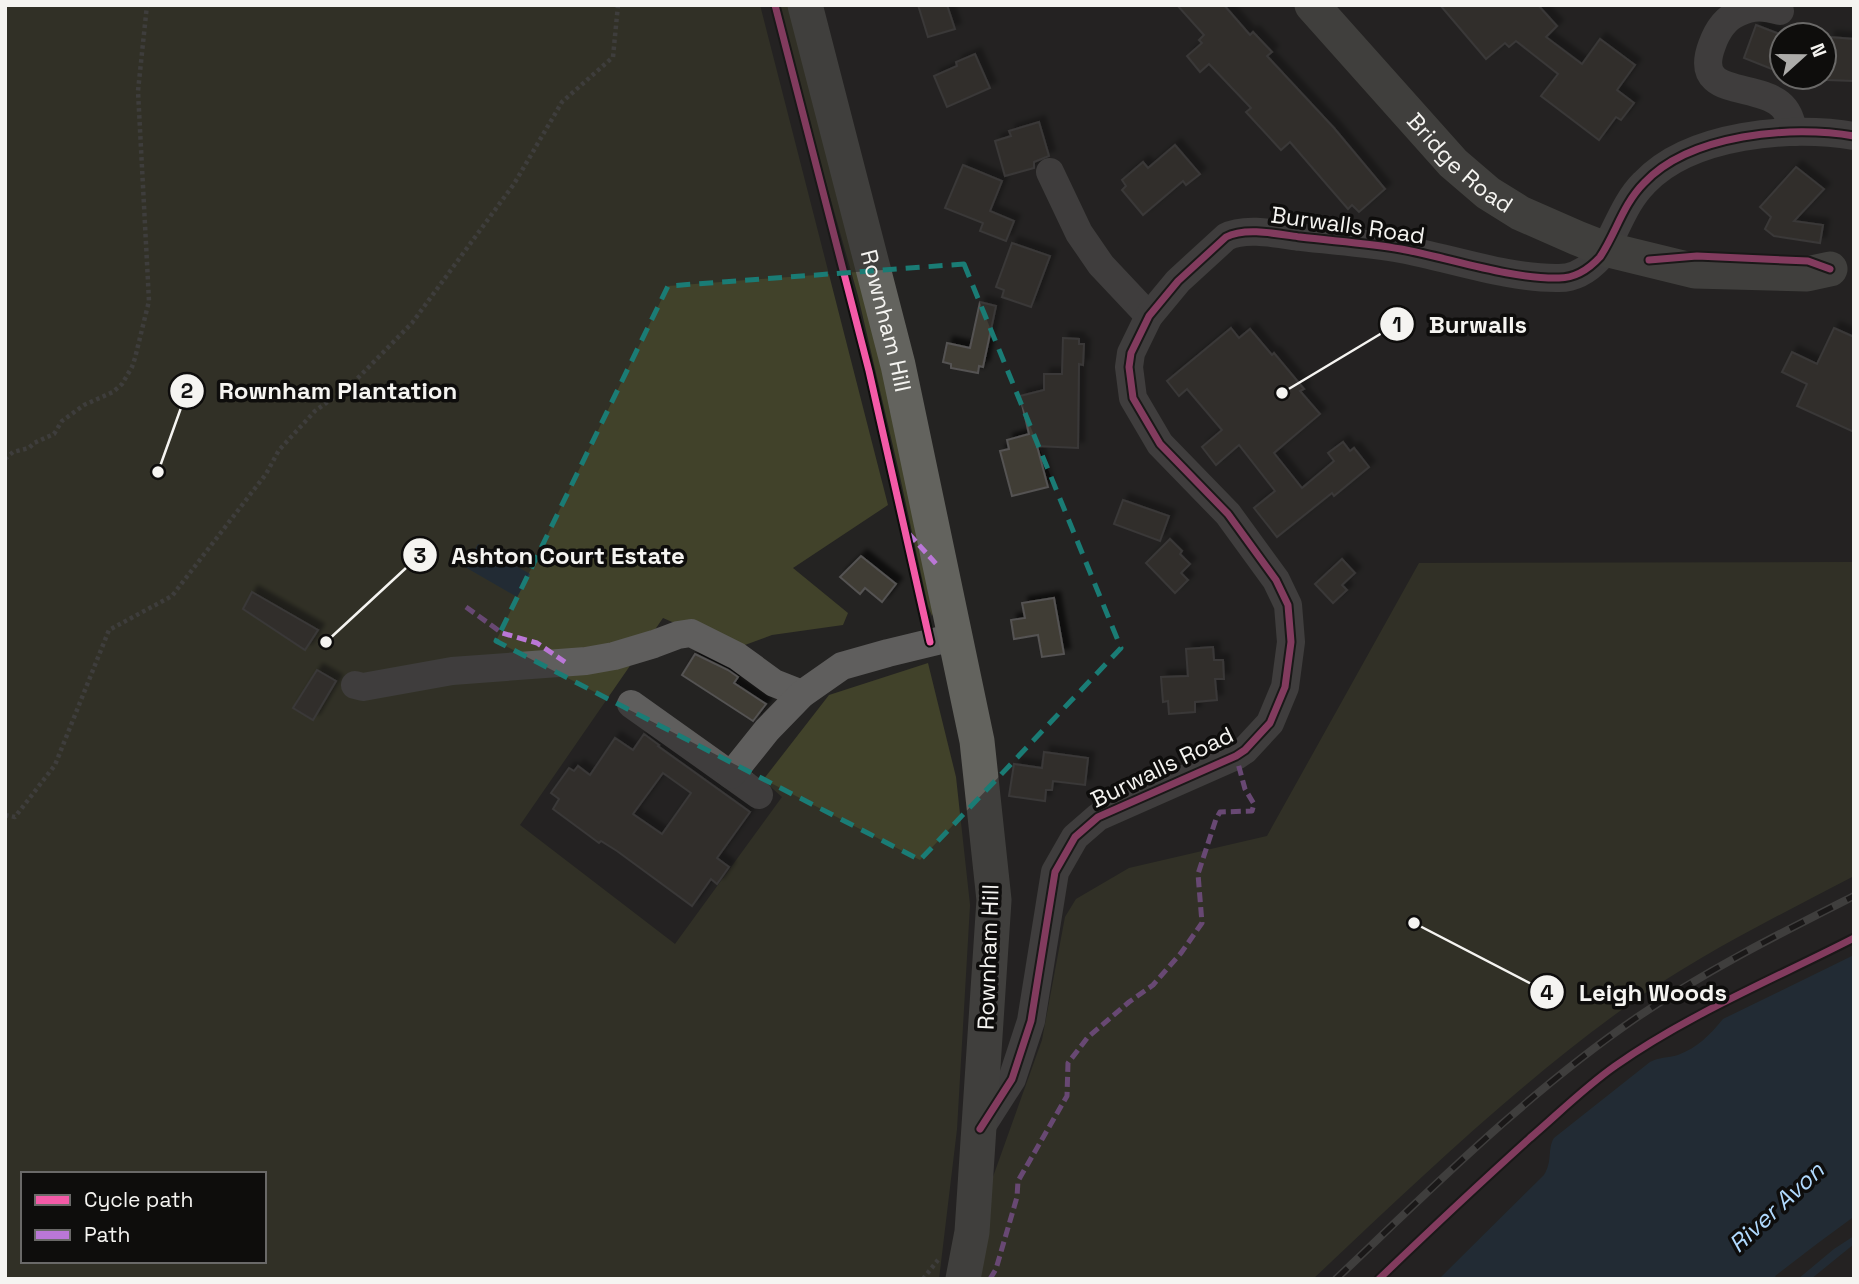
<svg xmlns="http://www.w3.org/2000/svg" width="1859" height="1284" viewBox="0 0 1859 1284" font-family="'Space Grotesk',sans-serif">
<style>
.green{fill:#41422a;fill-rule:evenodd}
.water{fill:#1f374b}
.pier{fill:#242322}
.building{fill:#403c36;stroke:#545352;stroke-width:2;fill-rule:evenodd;filter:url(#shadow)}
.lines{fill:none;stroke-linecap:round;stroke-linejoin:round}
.path{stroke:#5d5d5c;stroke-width:4.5;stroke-dasharray:3.5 3.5;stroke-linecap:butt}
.minor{stroke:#5f5e5d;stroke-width:28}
.major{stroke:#63635e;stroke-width:35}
.rail-casing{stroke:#605f5e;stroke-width:8}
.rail{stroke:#0e0d0c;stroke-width:5;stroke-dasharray:16;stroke-linecap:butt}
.quiet{stroke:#ba77d6;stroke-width:5;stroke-dasharray:10 5;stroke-linecap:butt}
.cycleway-casing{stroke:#0e0d0c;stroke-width:11}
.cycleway{stroke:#f35aa7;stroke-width:7}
.marked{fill:none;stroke:#1a7c75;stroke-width:5;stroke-dasharray:14 9;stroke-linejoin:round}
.labels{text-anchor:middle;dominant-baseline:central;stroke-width:7;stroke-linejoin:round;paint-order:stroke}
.street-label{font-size:23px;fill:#f5f4f1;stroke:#0e0d0c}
.water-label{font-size:24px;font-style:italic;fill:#b0d9fd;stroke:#0e0d0c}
.leader{fill:none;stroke:#f5f4f1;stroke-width:2.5}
.callout-dot{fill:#f5f4f1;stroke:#0e0d0c;stroke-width:2.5}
.mark-label{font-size:21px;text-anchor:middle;font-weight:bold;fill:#111}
.callout-label{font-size:24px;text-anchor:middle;font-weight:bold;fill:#f5f4f1;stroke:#0e0d0c;stroke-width:7;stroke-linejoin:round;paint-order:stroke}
</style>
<defs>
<filter id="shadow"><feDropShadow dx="6" dy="-6" stdDeviation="2" flood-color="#0009"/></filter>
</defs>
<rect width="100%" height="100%" fill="#242322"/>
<g class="green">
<path d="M 5,5 L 760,5 L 888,505 L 793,568 L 848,613 L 843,625 L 772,635 L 734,649 L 663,618 L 520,825 L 675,944 L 782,797 L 763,780 L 829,695 L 928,663 L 956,777 L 970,905 L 957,1129 L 939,1279 L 5,1279 ZM 23,1174 L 264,1174 L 264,1261 L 23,1261 Z"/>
<polygon points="776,5 795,5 840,177 936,605 932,616 928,606 899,472 858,296"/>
<path d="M 1854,562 L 1854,876 C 1776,917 1696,956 1624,1008 C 1512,1089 1414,1184 1313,1279 L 980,1279 L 989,1188 L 1042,1040 L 1065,917 L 1076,899 L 1129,868 L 1267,836 L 1419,563 Z"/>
</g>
<g class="water">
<polygon points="478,544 530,574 517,597 465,567"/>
<path d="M 1854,955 L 1854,1244 L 1811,1279 L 1439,1279 L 1544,1175 C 1553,1161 1547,1149 1554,1138 L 1650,1062 C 1659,1057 1668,1058 1678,1055 C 1697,1048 1710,1035 1723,1019 Z"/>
</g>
<polygon class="pier" points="1852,1218 1854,1219 1854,1236 1834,1249 1798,1279 1777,1279 1775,1276 1818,1243"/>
<g class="building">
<polygon points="918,5 947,5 955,29 928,37"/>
<polygon points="1177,5 1224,5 1250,35 1253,32 1272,52 1267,56 1334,128 1385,189 1359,212 1352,205 1348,209 1290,142 1281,150 1246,112 1251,108 1209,64 1200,72 1187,56 1202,43 1199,40 1204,35"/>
<polygon points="1440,5 1538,5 1557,26 1546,37 1582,64 1600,39 1635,65 1617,90 1634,103 1621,120 1616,117 1599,140 1541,96 1558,74 1516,41 1509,47 1505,43 1486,59"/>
<polygon points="1756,25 1782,35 1782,73 1744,58"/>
<polygon points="1829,37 1854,39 1854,81 1827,80"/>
<polygon points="975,54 990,88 947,107 934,76 957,66 956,62"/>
<polygon points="1039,122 1049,156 1034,162 1034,168 1005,176 995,141 1011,136 1009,131"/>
<polygon points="1175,145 1200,174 1186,185 1183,181 1143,215 1122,190 1126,186 1122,180 1143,162 1148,168"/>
<polygon points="963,165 1002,181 990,211 1014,221 1006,241 980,231 983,223 945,208"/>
<polygon points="1796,167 1824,189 1794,221 1823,225 1820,243 1774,236 1765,229 1771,217 1760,207"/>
<polygon points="1012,243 1050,256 1031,307 1002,297 1004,290 996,287"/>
<polygon points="980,302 996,306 983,367 979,366 978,373 951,368 951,364 943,362 947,343 970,348"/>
<polygon points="1231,328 1239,338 1250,329 1272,355 1274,353 1304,389 1300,391 1320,414 1274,453 1302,488 1334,461 1328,453 1343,442 1350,451 1354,448 1369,467 1334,496 1332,493 1277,537 1254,508 1275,491 1239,445 1216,465 1202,447 1222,430 1187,389 1179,396 1167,381"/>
<polygon points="1834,328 1854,337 1854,432 1797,406 1807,384 1782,372 1792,352 1817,364"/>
<polygon points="1063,338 1079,339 1079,344 1084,344 1083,365 1079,364 1078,448 1037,446 1048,487 1012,496 1000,451 1009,449 1007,440 1029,434 1020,396 1044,390 1044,374 1062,374"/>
<polygon points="1123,500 1169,516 1160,541 1114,524"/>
<polygon points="1170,539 1182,551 1180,554 1190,564 1181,573 1188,580 1175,593 1146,563"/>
<polygon points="861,556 896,584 882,602 865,588 860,594 840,577"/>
<polygon points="1342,559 1355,573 1342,585 1347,590 1333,603 1315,584"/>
<polygon points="252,592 318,630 305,650 243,609"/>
<polygon points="1054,598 1064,654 1042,657 1038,635 1014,639 1011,620 1025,618 1022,603"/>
<polygon points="1213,647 1214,660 1223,660 1224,679 1215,679 1217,700 1195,702 1195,712 1169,714 1168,701 1163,702 1161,677 1188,676 1186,649"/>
<polygon points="695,654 728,670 738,677 734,683 766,704 753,721 682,675"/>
<polygon points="317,670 336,681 313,720 293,708"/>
<path d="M 644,734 L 659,745 L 658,746 L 750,812 L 717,858 L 729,867 L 717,884 L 711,879 L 692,906 L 617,851 L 601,841 L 599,843 L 553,809 L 559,799 L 551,793 L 569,768 L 574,771 L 578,766 L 590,775 L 615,738 L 633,750 ZM 663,773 L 691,793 L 662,834 L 633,814 Z"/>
<polygon points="1044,752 1088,758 1085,785 1053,781 1052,790 1046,790 1045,801 1009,796 1014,764 1042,768"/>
</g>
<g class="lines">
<g class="path">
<polyline points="5,459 13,452 29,448 34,443 54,434 62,421 84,405 113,392 122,384 132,367 135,358 149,301 138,91 147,5"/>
<polyline points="5,815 15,817 55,765 109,630 172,596 266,474 279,450 315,411 351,385 412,323 514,184 562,102 613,57 618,5"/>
<polyline points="923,1279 938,1260"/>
</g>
<g class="minor">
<path d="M 1780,11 C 1765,7 1753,5 1738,13 C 1724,19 1717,31 1712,45 C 1692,98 1754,82 1780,104 C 1789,111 1791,122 1794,132"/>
<polyline points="1050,172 1079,233 1101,265 1149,316"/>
<polyline points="355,685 363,687 452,671 586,661 614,656 654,644 678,635 691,633 737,656 774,683 802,694"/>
<polyline points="631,704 759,795"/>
<polyline points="731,775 767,730 802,694 842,666 888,653 954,637"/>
<path d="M 980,1129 L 1012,1079 L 1031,1021 L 1055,872 L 1075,837 L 1098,817 L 1236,756 L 1245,750 L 1270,723 L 1285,687 L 1291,642 L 1288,605 L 1276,580 L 1228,514 L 1160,444 L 1133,398 L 1129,367 L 1131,353 L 1149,316 L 1178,281 L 1226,237 C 1245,227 1278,234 1300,237 C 1333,241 1368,243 1401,249 C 1450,258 1509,279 1559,278 C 1575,278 1589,269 1600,257 C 1616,233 1623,204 1644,183 C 1690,134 1791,125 1854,136"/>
</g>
<g class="major">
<path id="s1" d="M 805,5 L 898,365 L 977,741 L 994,900 L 972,1232 L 963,1279"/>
<path id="s2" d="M 1312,5 L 1453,163 L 1488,193 L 1520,213 L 1577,238 L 1605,249 L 1695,271 L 1807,274 L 1830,269"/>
</g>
<g class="rail-casing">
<path id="rail" d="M 1336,1279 C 1432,1188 1527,1093 1636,1018 C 1705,971 1779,934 1854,896"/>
</g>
<use href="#rail" class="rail"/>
<g class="quiet">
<polyline points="909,534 939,567"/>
<polyline points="466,607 502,633 537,643 565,662"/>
<polyline points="990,1279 996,1269 1017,1197 1018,1181 1067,1096 1068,1063 1088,1037 1129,1002 1153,985 1181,953 1202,923 1198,874 1216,819 1220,812 1252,811 1254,804 1245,789 1236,756"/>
</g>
<g class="cycleway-casing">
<g id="cycleway">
<polyline points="775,5 869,371 930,642"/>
<polyline points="1649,260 1697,256 1808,261 1830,269"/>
<path d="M 980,1129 L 1012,1079 L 1031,1021 L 1055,872 L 1075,837 L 1098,817 L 1236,756 L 1245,750 L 1270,723 L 1285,687 L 1291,642 L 1288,605 L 1276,580 L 1228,514 L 1160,444 L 1133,398 L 1129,367 L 1131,353 L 1149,316 L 1178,281 L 1226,237 C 1245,227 1278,234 1300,237 C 1333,241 1368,243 1401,249 C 1450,258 1509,279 1559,278 C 1575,278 1589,269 1600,257 C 1616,233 1623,204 1644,183 C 1690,134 1791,125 1854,136"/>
<path d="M 1379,1279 C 1429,1231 1479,1184 1530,1138 C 1558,1114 1585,1087 1615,1066 C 1689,1014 1774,979 1854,938"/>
</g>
</g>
<use href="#cycleway" class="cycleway"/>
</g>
<path d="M0 0H1859V1284H0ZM 964,264 L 1121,648 L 920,860 L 496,641 L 668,286 Z" fill="#242322" fill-opacity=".55" fill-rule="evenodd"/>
<path class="marked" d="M 964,264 L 1121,648 L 920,860 L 496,641 L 668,286 Z"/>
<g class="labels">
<g class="street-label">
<text stroke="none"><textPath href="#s2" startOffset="217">Bridge Road</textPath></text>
<text transform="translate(1348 225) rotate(8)">Burwalls Road</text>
<text stroke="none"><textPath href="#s1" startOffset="326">Rownham Hill</textPath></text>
<text transform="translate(1162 767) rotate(-26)">Burwalls Road</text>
<text transform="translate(988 957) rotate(-88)">Rownham Hill</text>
</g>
<g class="water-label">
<text transform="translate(1776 1207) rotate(-43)">River Avon</text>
</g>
</g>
<path class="leader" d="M1282 393L1397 324M158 472L187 391M326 642L420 555M1414 923L1547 992"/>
<g class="callout-dot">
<circle cx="1282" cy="393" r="7"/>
<circle cx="158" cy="472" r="7"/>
<circle cx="326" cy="642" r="7"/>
<circle cx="1414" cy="923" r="7"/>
<circle cx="1397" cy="324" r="18"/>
<circle cx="187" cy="391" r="18"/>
<circle cx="420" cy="555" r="18"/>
<circle cx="1547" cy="992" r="18"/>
</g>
<g class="mark-label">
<text x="1397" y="332">1</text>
<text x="187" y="398">2</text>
<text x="420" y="563">3</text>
<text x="1547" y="1000">4</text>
</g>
<g class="callout-label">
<text x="1478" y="333">Burwalls</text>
<text x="338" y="399">Rownham Plantation</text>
<text x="568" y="564">Ashton Court Estate</text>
<text x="1653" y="1001">Leigh Woods</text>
</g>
<rect width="1859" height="1284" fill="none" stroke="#f5f4f1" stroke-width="14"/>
<rect x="21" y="1172" width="245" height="91" fill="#0e0d0c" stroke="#6a6968" stroke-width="2"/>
<rect x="35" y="1195" width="35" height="10" fill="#f35aa7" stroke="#6a6968" stroke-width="2"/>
<text x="84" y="1207" font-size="21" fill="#f5f4f1">Cycle path</text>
<rect x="35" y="1230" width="35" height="10" fill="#ba77d6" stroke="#6a6968" stroke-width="2"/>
<text x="84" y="1242" font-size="21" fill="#f5f4f1">Path</text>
<g transform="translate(1803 56) rotate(69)"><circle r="33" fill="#0e0d0c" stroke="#6a6968" stroke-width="2"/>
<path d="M0-5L12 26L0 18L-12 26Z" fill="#acaba9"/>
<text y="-10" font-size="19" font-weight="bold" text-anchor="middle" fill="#f5f4f1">N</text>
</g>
</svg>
